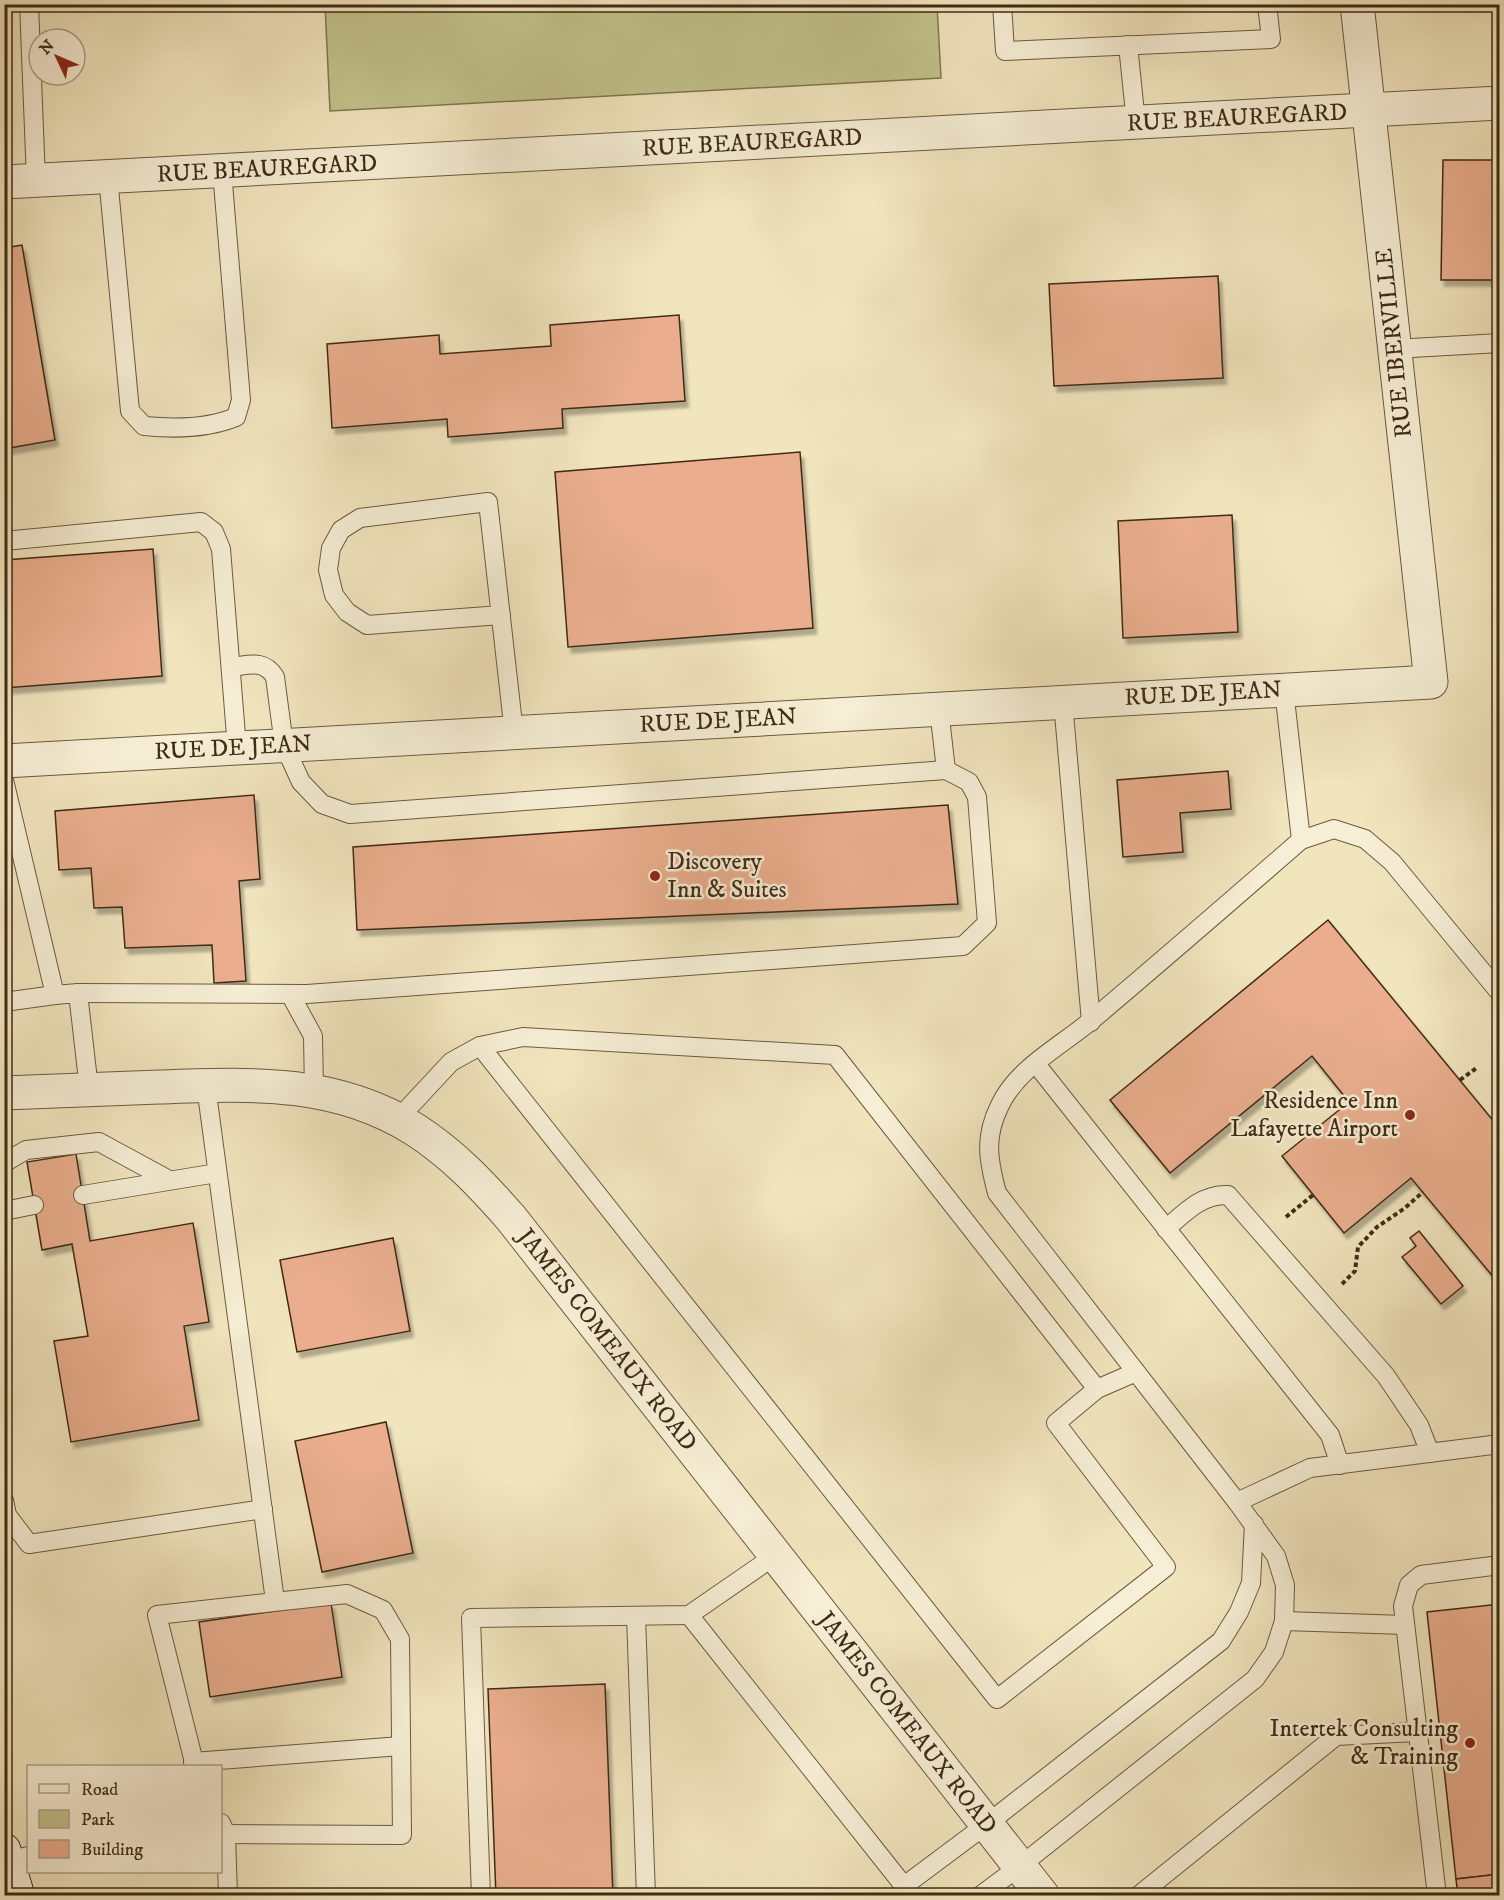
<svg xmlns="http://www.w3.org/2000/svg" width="1504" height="1900" viewBox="0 0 1504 1900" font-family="'IM FELL DW Pica',serif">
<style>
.green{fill:#c2c28c;stroke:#817650;stroke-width:1.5}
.building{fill:#eaae8e;stroke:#402b15;stroke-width:1.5;filter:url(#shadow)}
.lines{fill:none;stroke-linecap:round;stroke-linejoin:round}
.service-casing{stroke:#6c5a3f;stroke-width:20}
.minor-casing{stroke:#6c5a3f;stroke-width:35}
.secondary-casing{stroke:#402b15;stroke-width:35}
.path{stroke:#402b15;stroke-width:4;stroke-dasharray:4.5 3;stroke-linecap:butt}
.service{stroke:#f6eed5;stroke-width:18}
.minor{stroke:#f6eed5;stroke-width:33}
.secondary{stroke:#f6eed5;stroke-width:33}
.poi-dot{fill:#8f2418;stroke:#f6eed5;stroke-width:2}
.labels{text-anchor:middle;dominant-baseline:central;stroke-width:5;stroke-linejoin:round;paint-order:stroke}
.street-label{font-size:24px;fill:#402b15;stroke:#f6eed5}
.poi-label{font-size:24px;fill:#402b15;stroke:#f6eed5;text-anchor:end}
</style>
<defs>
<filter id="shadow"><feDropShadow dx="3.5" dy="6" stdDeviation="1.5" flood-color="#0004"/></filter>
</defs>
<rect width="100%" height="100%" fill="#f1e5be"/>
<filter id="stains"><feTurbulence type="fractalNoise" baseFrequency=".00333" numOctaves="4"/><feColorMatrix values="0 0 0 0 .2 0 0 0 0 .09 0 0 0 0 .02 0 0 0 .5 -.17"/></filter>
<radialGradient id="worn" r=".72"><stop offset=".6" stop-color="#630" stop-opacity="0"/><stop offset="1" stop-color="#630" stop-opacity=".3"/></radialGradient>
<polygon class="green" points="325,5 937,5 941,78 330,111"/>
<g class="building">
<polygon points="1443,160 1500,160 1500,280 1441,280"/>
<polygon points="22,245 55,440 4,449 4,248"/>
<polygon points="1218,276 1223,378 1054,386 1049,284"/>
<polygon points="679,315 685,401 562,409 563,428 448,437 447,419 332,428 327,344 439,335 440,354 551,346 550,325"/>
<polygon points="800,452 813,628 568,647 555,472"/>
<polygon points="1232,515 1238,632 1123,638 1118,521"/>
<polygon points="153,549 162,676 4,688 4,560"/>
<polygon points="1228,771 1231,809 1180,813 1183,852 1123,857 1117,780"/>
<polygon points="254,795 260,879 239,881 246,981 214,983 212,945 125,948 122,907 94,908 91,868 59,870 55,811"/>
<polygon points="948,805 958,904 357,930 353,847"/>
<polygon points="1328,920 1500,1129 1500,1285 1411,1178 1344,1233 1282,1156 1349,1102 1312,1056 1170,1173 1110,1100"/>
<polygon points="76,1154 90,1241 193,1223 209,1322 184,1326 199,1420 71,1442 54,1341 88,1336 72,1244 42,1250 27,1162"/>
<polygon points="1419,1231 1463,1286 1441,1304 1402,1257 1416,1246 1410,1238"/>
<polygon points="393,1238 410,1331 297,1352 280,1260"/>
<polygon points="386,1422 413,1553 322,1572 295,1441"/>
<polygon points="331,1603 342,1677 210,1697 199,1622"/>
<polygon points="1500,1604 1500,1874 1456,1879 1427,1612"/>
<polygon points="605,1684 613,1896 496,1896 488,1689"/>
<polygon points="1500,1874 1500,1896 1458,1896 1456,1879"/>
</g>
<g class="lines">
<g class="service-casing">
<g id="service">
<polyline points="29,4 36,180"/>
<polyline points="1002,4 1005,51 1271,39 1267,4"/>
<polyline points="1128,45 1136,123"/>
<path d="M 108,177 L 130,411 L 144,426 C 175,429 207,429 236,417 L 241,400 L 222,171"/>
<polyline points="1394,349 1500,343"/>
<polyline points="4,541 201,522 214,532 221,549 237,748"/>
<polyline points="501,615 367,625 347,612 334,595 328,570 331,548 341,530 360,518 488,502 514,733"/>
<path d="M 231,667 C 249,665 264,659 275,677 L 284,745 L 301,782 L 322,804 L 350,814 L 946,770"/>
<polyline points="1284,690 1301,840"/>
<polyline points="1063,702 1091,1022"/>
<polyline points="4,780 55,995 78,993 89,1089"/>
<polyline points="78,993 307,994 963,946 987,923 977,797 969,782 946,770 939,709"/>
<polyline points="290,994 313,1036 314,1091"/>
<polyline points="4,1002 55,995"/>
<polyline points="480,1046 997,1699 1166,1567 1056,1423 1097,1389"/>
<polyline points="1036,1064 1330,1435 1340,1465"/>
<polyline points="206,1086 275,1601"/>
<polyline points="397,1120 451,1062 480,1046 523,1037 835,1055 1097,1389 1136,1372"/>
<polyline points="4,1163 26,1150 99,1142 169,1180"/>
<polyline points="83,1195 217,1173"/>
<polyline points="4,1211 34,1205"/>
<path d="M 1166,1229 C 1185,1212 1202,1194 1228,1195 L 1386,1376 L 1419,1425 L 1430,1453"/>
<polyline points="4,1500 7,1515 29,1544 263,1509"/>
<polyline points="1237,1502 1310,1468 1500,1444"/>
<polyline points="689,1615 912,1896"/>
<polyline points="636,1616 646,1896"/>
<polyline points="1284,1621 1405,1625"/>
<polyline points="193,1762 401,1746"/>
<polyline points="195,1766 157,1615 347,1594 383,1610 400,1639 402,1835 220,1834"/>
<polyline points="221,1823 226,1834 228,1896"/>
<polyline points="8,1861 28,1856"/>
<polyline points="904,1886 987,1824 1221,1641 1239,1612 1251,1583 1254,1524"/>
<polyline points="481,1896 471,1618 689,1615 776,1555"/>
<path d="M 980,1896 L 1020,1866 L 1255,1679 L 1274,1652 L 1284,1621 L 1285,1585 L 1276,1556 L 1237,1502 L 997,1193 C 988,1159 984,1137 1000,1105 C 1018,1067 1063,1045 1093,1019 C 1163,960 1232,900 1301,840 L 1334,829 L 1365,839 L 1392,862 L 1500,993"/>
<polyline points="1138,1896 1336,1736 1417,1732"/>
<polyline points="1437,1896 1403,1606 1409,1585 1421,1575 1500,1565"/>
</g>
</g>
<g class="minor-casing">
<g id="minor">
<polyline points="4,182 1500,103"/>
<polyline points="4,761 1431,682 1357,4"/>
<path d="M 4,1093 C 56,1091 107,1089 159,1087 C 249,1084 334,1079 414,1129 C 452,1153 482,1185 511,1218 L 1043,1896"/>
</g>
</g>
<g class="secondary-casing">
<polyline id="secondary" points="4,1850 18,1896"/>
</g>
<g class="path">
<polyline points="1460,1080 1478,1067"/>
<polyline points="1286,1217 1313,1195"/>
<polyline points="1342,1284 1355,1271 1358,1247 1377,1227 1405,1208 1423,1192"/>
</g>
<use href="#service" class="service"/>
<use href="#minor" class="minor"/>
<use href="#secondary" class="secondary"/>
</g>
<g class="poi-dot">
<circle cx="655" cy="876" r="6"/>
<circle cx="1410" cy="1115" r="6"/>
<circle cx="1470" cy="1743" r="6"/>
</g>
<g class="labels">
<g class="street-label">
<text transform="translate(1237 118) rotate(-3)">RUE BEAUREGARD</text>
<text transform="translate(752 143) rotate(-3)">RUE BEAUREGARD</text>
<text transform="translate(267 169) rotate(-3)">RUE BEAUREGARD</text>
<text transform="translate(1394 343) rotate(-96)">RUE IBERVILLE</text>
<text transform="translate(1203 694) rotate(-3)">RUE DE JEAN</text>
<text transform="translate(718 721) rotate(-3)">RUE DE JEAN</text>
<text transform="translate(233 748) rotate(-3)">RUE DE JEAN</text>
<text transform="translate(607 1340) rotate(52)">JAMES COMEAUX ROAD</text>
<text transform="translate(907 1723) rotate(52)">JAMES COMEAUX ROAD</text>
</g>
<g class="poi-label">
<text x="667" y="862" text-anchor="start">Discovery<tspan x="667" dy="28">Inn &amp; Suites</tspan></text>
<text x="1398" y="1101">Residence Inn<tspan x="1398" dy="28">Lafayette Airport</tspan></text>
<text x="1458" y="1729">Intertek Consulting<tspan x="1458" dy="28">&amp; Training</tspan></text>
</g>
</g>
<rect width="1504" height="1900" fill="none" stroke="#f1e5be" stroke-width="24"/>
<rect x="6" y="6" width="1492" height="1888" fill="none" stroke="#402b15" stroke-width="3"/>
<rect x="12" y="12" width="1480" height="1876" fill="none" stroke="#402b15" stroke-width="1.5"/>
<rect x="27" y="1765" width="195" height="108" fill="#f6eed5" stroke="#ada088" stroke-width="1.5"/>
<rect x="39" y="1784" width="30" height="9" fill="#f6eed5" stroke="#ada088" stroke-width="1.5"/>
<text x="81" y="1795" font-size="18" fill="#402b15">Road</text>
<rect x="39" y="1810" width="30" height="18" fill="#c2c28c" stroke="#ada088" stroke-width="1.5"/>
<text x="81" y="1825" font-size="18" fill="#402b15">Park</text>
<rect x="39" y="1840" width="30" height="18" fill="#eaae8e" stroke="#ada088" stroke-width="1.5"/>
<text x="81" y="1855" font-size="18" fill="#402b15">Building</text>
<g transform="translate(57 57) rotate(314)"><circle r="28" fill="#f6eed5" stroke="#ada088" stroke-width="1.5"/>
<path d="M0-4.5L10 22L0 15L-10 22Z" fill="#8f2418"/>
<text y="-9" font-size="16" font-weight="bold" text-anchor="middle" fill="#402b15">N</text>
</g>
<rect width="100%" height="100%" filter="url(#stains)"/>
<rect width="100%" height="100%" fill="url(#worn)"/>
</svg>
